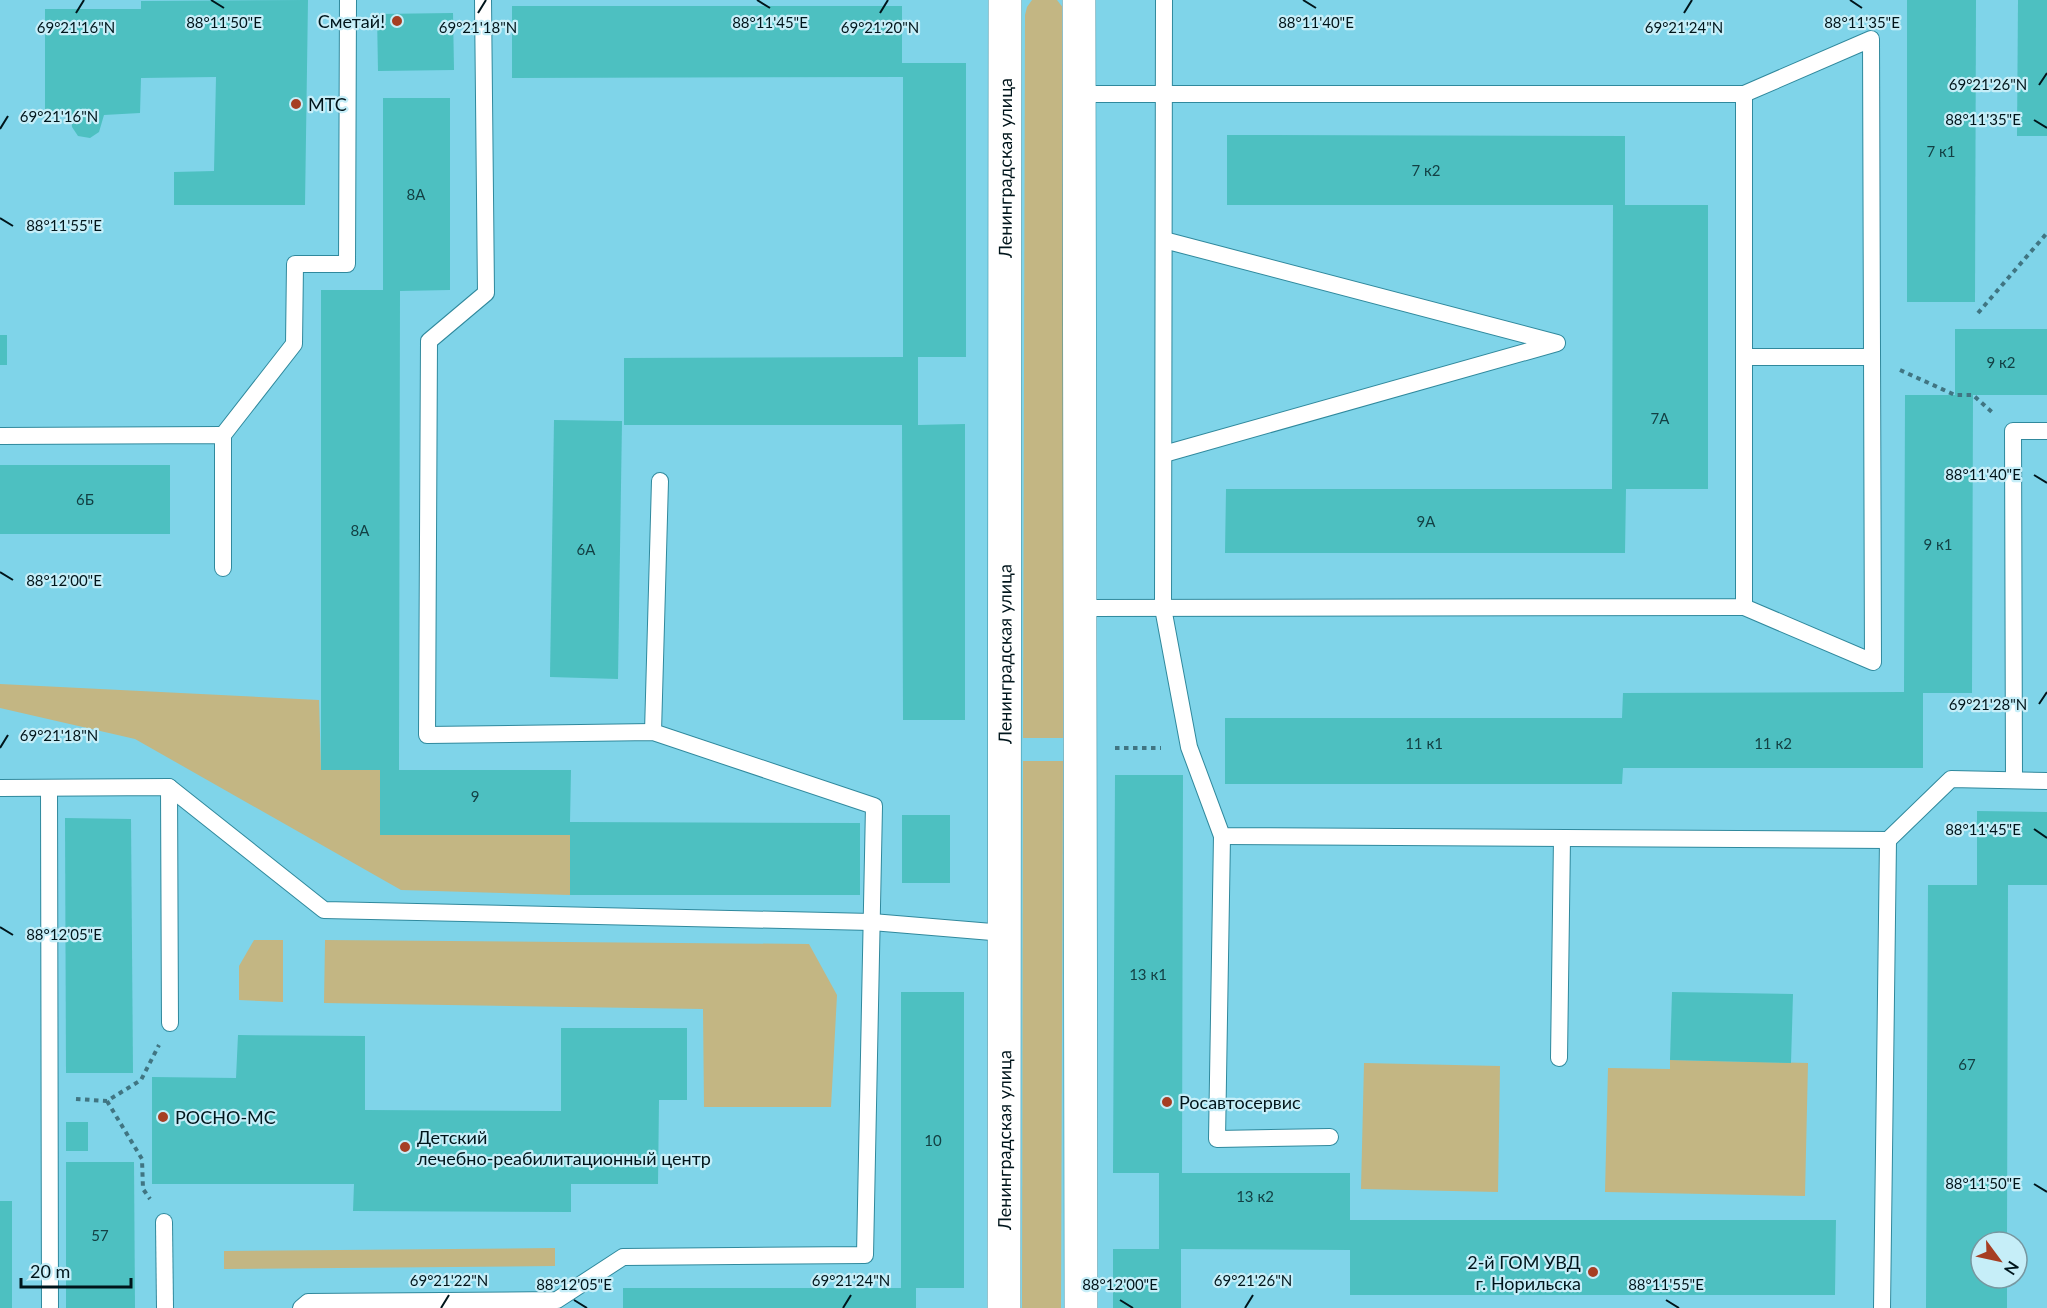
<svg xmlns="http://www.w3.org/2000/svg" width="2047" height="1308" viewBox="0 0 2047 1308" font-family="Lato,sans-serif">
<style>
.green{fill:#c3b683}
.building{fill:#4dc0c1}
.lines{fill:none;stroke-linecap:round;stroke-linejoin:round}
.lane-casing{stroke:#30899d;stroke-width:18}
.secondary-casing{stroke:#30899d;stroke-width:34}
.path{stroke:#407582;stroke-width:4;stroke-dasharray:4.5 4.5;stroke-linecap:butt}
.lane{stroke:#fff;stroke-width:16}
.secondary{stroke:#fff;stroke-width:33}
.ticks{fill:none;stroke:#00151b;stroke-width:2}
.poi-dot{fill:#a63e23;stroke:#c6eef8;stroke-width:2}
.labels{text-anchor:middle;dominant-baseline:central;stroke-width:4.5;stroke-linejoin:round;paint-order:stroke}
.number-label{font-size:15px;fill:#134044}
.poi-label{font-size:18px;fill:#00151b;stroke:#c6eef8;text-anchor:start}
.street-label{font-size:18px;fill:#00151b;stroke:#c6eef8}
.ticks-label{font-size:15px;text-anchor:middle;fill:#00151b;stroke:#c6eef8;stroke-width:4.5;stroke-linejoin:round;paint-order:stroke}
</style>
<rect width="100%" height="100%" fill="#7fd4e9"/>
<g class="green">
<polygon points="1032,0 1057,0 1064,9 1064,17 1063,738 1023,738 1025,15 1027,7"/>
<polygon points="0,684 319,700 321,770 380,770 380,835 570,835 570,895 401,890 135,739 0,708"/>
<polygon points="1023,761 1063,761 1061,1308 1022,1308"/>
<polygon points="254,940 283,940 283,1002 239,1000 239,966"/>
<polygon points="325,940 809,944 837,995 831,1107 704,1107 703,1009 324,1003"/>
<polygon points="1670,1060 1808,1063 1805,1196 1605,1192 1608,1068 1670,1069"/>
<polygon points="1364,1063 1500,1066 1498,1192 1361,1189"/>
<polygon points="555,1248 555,1266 224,1269 224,1251"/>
</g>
<g class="building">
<polygon points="308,0 305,205 174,205 174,172 214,171 216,77 141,78 140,113 104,115 99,132 90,138 78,136 72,127 71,113 45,113 45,9 141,9 141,1"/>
<polygon points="1907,0 1976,0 1975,302 1907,302"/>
<polygon points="2018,0 2047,0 2047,136 2017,136"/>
<polygon points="512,6 902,6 902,63 966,63 966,357 918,357 918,425 965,424 965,720 903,720 902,425 624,425 624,358 903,357 903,77 512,78"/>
<polygon points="453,13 454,70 378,71 377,14"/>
<polygon points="383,98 450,98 450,290 400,291 399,770 571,770 570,822 860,823 860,895 570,895 570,835 380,835 380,770 321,770 321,290 383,290"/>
<polygon points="1227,135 1625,136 1625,205 1708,205 1708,489 1626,489 1625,553 1225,553 1226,489 1612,489 1613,205 1227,205"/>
<polygon points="1955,329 2047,329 2047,395 1973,395 1972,693 1923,693 1923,768 1623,768 1622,784 1225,784 1225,718 1622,718 1623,693 1904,692 1905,395 1955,395"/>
<rect x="0" y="335" width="7" height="30"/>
<polygon points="554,420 622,421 618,679 550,677"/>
<rect x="0" y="465" width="170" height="69"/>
<polygon points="1115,775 1183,775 1182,1173 1350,1173 1350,1220 1836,1220 1835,1295 1350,1295 1350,1250 1181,1249 1181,1308 1113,1308 1113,1249 1159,1249 1159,1173 1113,1173"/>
<polygon points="1977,811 2047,812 2047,885 2008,885 2007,1242 1981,1242 1981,1278 2007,1278 2007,1308 1926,1308 1928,885 1977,885"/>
<rect x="902" y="815" width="48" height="68"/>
<polygon points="65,818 131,819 133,1073 66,1073"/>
<polygon points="901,992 964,992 964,1288 916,1288 916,1308 623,1308 623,1288 901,1288"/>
<polygon points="1672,992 1793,994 1791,1063 1670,1060"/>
<polygon points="561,1028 687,1028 687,1100 659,1100 658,1184 571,1184 571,1212 353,1211 354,1184 152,1184 152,1077 236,1078 238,1035 365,1036 365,1110 561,1111"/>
<rect x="66" y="1122" width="22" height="29"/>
<polygon points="66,1162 134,1162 135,1308 66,1308"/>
<rect x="0" y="1201" width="12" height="107"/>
</g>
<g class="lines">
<g class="lane-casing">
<g id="lane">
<polyline points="1164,0 1163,608 1189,747 1222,836 1888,840"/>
<polyline points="1079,94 1744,94 1744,607 1080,608"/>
<polyline points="1744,357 1872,357"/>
<polyline points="223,435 294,344 295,264 347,264 348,0"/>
<polyline points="0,436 223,435 223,568"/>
<polyline points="1164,454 1557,343 1164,240"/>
<polyline points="1744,607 1873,662 1871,39 1744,94"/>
<polyline points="653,732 660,481"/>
<polyline points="2014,780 2013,431 2047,431"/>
<polyline points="169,787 170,1023"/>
<polyline points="0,788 169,787 324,910 872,922 1004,933"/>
<polyline points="49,788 50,1308"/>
<polyline points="1222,836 1217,1139 1330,1137"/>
<polyline points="1559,1058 1562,838"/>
<polyline points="164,1222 165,1308"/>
<polyline points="301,1308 308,1302 557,1300 623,1257 865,1255 874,806 653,732 427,735 429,341 486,293 483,0"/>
<polyline points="1882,1308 1888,840 1951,779 2047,781"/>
</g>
</g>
<g class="secondary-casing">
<g id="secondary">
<polyline points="1079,0 1081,1308"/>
<path id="s1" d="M 1004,1308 L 1005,0"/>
</g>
</g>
<g class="path">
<polyline points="1978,313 2047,233"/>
<polyline points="1900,370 1955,395 1973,395 1994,414"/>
<polyline points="1115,748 1161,748"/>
<polyline points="76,1099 107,1101 141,1080 159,1045"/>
<polyline points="107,1101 142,1159 143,1189 150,1199"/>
</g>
<use href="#lane" class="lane"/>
<use href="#secondary" class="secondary"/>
</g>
<path class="ticks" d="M 211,0 L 224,8M 757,0 L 770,8M 1303,0 L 1316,8M 1850,0 L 1862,8M 76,13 L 84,0M 478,13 L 486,0M 880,13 L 888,0M 1684,13 L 1692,0M 2039,85 L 2047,73M 2034,120 L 2047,128M 0,129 L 8,116M 0,218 L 13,226M 2034,475 L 2047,483M 0,572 L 13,580M 2039,704 L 2047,692M 0,748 L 8,735M 2034,829 L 2047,838M 0,927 L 13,935M 2034,1184 L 2047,1192M 574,1300 L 587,1308M 1120,1300 L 1133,1308M 1666,1300 L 1679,1308M 441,1308 L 449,1295M 843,1308 L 851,1295M 1245,1308 L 1253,1295"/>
<g class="poi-dot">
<circle cx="397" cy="21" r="6"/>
<circle cx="296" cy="104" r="6"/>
<circle cx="1167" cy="1102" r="6"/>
<circle cx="163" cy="1117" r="6"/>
<circle cx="405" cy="1147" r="6"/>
<circle cx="1593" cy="1272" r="6"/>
</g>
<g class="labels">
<g class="number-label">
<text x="1941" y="151">7 к1</text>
<text x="1426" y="170">7 к2</text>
<text x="416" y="194">8А</text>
<text x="2001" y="362">9 к2</text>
<text x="1660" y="418">7А</text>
<text x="85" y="499">6Б</text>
<text x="1426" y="521">9А</text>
<text x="360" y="530">8А</text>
<text x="1938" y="544">9 к1</text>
<text x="586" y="549">6А</text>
<text x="1424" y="743">11 к1</text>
<text x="1773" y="743">11 к2</text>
<text x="475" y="796">9</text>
<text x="1148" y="974">13 к1</text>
<text x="1967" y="1064">67</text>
<text x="933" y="1140">10</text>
<text x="1255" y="1196">13 к2</text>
<text x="100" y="1235">57</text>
</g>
<g class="poi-label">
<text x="385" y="21" text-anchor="end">Сметай!</text>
<text x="308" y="104">МТС</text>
<text x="1179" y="1102">Росавтосервис</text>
<text x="175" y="1117">РОСНО-МС</text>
<text x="417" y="1137">Детский<tspan x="417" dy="21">лечебно-реабилитационный центр</tspan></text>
<text x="1581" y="1262" text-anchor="end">2-й ГОМ УВД<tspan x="1581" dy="21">г. Норильска</tspan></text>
</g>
<g class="street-label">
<text stroke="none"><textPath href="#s1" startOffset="1140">Ленинградская улица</textPath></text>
<text stroke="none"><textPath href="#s1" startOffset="654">Ленинградская улица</textPath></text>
<text stroke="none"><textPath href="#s1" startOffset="168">Ленинградская улица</textPath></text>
</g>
</g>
<g class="ticks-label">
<text x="224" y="28">88°11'50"E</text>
<text x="770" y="28">88°11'45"E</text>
<text x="1316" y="28">88°11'40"E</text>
<text x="1862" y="28">88°11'35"E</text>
<text x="478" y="33">69°21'18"N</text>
<text x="76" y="33">69°21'16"N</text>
<text x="880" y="33">69°21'20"N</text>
<text x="1684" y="33">69°21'24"N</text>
<text x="1988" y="90">69°21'26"N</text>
<text x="59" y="122">69°21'16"N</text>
<text x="1983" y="125">88°11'35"E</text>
<text x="64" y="231">88°11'55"E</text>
<text x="1983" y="480">88°11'40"E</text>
<text x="64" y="586">88°12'00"E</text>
<text x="1988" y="710">69°21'28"N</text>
<text x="59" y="741">69°21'18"N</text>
<text x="1983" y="835">88°11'45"E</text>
<text x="64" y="940">88°12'05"E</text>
<text x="1983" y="1189">88°11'50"E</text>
<text x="449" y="1286">69°21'22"N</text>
<text x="851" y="1286">69°21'24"N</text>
<text x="1253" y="1286">69°21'26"N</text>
<text x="574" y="1290">88°12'05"E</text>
<text x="1120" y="1290">88°12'00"E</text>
<text x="1666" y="1290">88°11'55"E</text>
</g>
<g transform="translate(1999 1260) rotate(123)"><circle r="28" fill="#c6eef8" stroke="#7797a0" stroke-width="1.5"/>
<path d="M0-4.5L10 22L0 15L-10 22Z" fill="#a63e23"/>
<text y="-9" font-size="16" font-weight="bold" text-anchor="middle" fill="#00151b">N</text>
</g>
<path d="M21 1278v9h110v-9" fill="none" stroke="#00151b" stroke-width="3"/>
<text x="30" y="1278" font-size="18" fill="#00151b" stroke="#c6eef8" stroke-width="4.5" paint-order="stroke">20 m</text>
</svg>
